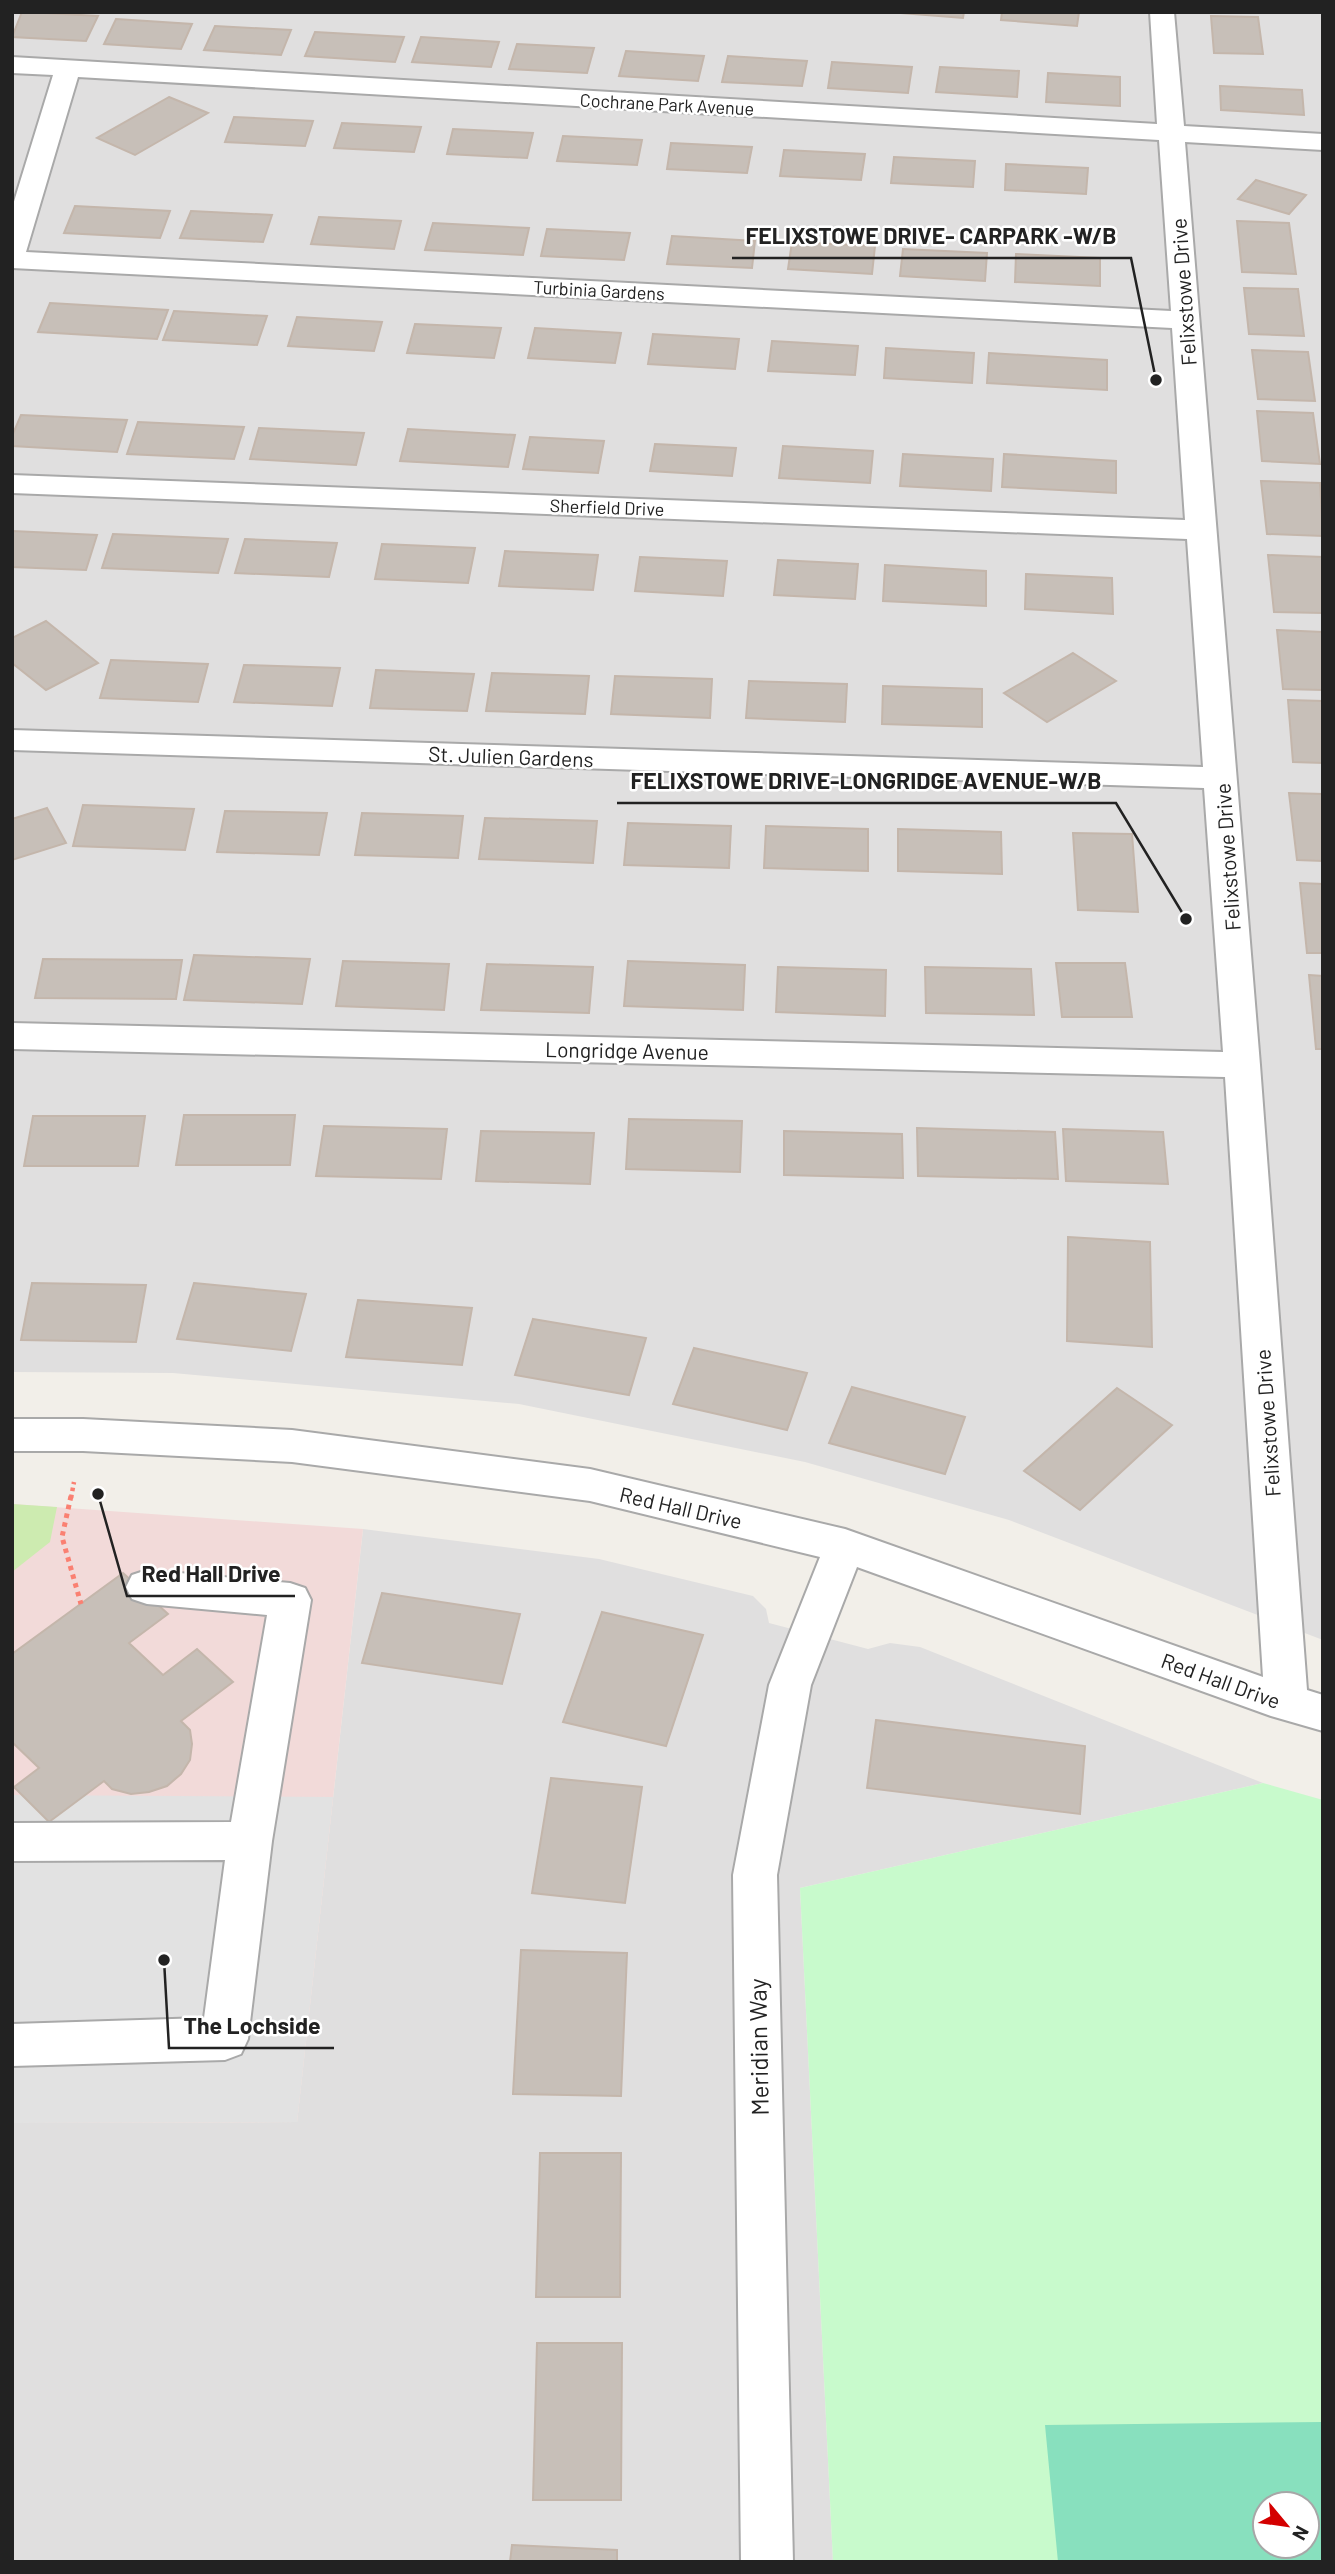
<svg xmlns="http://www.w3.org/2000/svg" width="1335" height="2574" viewBox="0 0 1335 2574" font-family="Barlow,sans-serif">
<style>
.residential{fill:#e0dfdf}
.commercial{fill:#f2dad9}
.grass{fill:#cdebb0}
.park{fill:#c8facc;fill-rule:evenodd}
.pitch{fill:#88e0be;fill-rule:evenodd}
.parking{fill:#e2e2e2}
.building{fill:#c7bfb8;stroke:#c4b6ab;stroke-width:2}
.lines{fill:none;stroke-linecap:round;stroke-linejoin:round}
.minor-casing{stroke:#a9a9a9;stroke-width:4}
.path-far1{stroke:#fa8072;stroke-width:4.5;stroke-dasharray:3.5 3.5;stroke-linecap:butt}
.path{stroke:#fa8072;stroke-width:5;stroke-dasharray:4.5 4.5;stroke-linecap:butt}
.minor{fill:#fff;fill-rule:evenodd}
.labels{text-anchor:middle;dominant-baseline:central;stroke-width:5;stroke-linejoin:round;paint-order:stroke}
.far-street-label{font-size:18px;fill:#222;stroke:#fff}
.street-label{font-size:21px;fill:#222;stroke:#fff}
.near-street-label{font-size:24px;fill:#222;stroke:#fff}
.leader{fill:none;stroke:#222;stroke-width:2.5}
.callout-dot{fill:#222;stroke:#fff;stroke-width:2.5}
.callout-label{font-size:23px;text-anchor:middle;font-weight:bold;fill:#222;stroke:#fff;stroke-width:5;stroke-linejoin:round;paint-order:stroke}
</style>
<rect width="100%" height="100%" fill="#f2efe9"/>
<g class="residential">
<polygon points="12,12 1323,12 1323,1640 1009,1520 805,1462 519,1404 173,1373 12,1372"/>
<polygon points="363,1529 599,1559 753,1596 766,1609 769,1623 868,1649 890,1643 920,1647 1263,1783 800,1888 833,2562 12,2562 12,2123 297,2122"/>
</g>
<polygon class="commercial" points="12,1504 363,1529 297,2122 12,2123"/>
<polygon class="grass" points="12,1504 57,1507 50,1542 12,1572"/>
<path class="park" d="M 1263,1783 L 1323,1800 L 1323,2562 L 833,2562 L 800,1888 ZM 1265,2504 L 1307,2504 L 1307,2546 L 1265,2546 Z"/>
<path class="pitch" d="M 1323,2422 L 1323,2562 L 1058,2562 L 1045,2425 ZM 1265,2504 L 1307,2504 L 1307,2546 L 1265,2546 Z"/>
<polygon class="parking" points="12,1795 333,1797 297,2122 12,2123"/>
<g class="building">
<polygon points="22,12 26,12 98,16 86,41 12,37"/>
<polygon points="888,12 964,12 963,18"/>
<polygon points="1002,12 1079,12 1077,26 1001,20"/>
<polygon points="1211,16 1258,17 1263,54 1214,53"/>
<polygon points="116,19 192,24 181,49 104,44"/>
<polygon points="215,26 291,30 281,55 204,50"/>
<polygon points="315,32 404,37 395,62 305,56"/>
<polygon points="421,37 499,42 491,67 412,62"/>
<polygon points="517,44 594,48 587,73 509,69"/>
<polygon points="626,51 704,56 698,81 619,76"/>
<polygon points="728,56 807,61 802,86 722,82"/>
<polygon points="832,62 912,67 908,93 828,88"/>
<polygon points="940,67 1019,71 1017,97 936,92"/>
<polygon points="1048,73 1120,77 1120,106 1046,102"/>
<polygon points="1220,86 1302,90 1304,115 1221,110"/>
<polygon points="169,97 208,113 135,155 97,138"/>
<polygon points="234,117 313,121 305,146 225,142"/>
<polygon points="342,123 421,127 414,152 334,148"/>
<polygon points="453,129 533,133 527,158 447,154"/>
<polygon points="563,136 642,140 637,165 557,161"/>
<polygon points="671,143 752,147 747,173 667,169"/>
<polygon points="784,150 865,154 861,180 780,176"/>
<polygon points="894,157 975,161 973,187 891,183"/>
<polygon points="1006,164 1088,168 1086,194 1005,190"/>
<polygon points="1256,180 1306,195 1289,214 1238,199"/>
<polygon points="75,206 170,211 160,238 64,233"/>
<polygon points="191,211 272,215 263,242 180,238"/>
<polygon points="319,217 401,221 394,249 311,244"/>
<polygon points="1237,221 1289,223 1296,274 1242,272"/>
<polygon points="433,223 529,228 523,255 425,250"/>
<polygon points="547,229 630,233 624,260 541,256"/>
<polygon points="672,236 755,241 752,268 667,264"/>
<polygon points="792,242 875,246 872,274 788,269"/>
<polygon points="903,249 987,253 985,281 900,276"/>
<polygon points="1016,254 1100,258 1100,286 1015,282"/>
<polygon points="1244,288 1298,289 1304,336 1249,334"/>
<polygon points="50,303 168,310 157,339 38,332"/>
<polygon points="174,311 267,316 257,345 163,340"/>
<polygon points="297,317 382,322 374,351 288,346"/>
<polygon points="415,324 501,328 494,358 407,353"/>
<polygon points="535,328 621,333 615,363 528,358"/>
<polygon points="653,334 739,339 735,369 648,364"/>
<polygon points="772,341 858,346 855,375 768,371"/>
<polygon points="886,348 974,353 972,383 884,378"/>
<polygon points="1252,350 1308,352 1315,401 1258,399"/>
<polygon points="989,353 1107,360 1107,390 987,383"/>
<polygon points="1257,411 1313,413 1320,464 1262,461"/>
<polygon points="21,415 127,420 117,452 12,446 12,436"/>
<polygon points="138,422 244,427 234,459 127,454"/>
<polygon points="259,428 364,433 356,465 250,459"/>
<polygon points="408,429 515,435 508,467 400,461"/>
<polygon points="530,437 604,441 598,473 523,469"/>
<polygon points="655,444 736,448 732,476 650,471"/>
<polygon points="783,446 873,451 870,483 779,478"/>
<polygon points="903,454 993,459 991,491 900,486"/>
<polygon points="1004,454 1116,461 1116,493 1002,487"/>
<polygon points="1261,481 1320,483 1323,536 1267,534"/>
<polygon points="12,531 97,535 86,570 12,567"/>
<polygon points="113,534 228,539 218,573 102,568"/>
<polygon points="245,539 337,543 329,577 235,573"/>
<polygon points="382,544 475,548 468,583 375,579"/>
<polygon points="505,551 598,555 593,590 499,586"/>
<polygon points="1268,555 1323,557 1323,613 1274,612"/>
<polygon points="640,557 727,561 723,596 635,591"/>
<polygon points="778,560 858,564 855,599 774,595"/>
<polygon points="885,565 986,571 986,606 883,601"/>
<polygon points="1026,574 1112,578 1113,614 1025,609"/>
<polygon points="46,621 98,663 46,690 12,663 12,638"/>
<polygon points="1277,630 1323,632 1323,690 1283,689"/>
<polygon points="1073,653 1116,681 1047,722 1004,693"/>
<polygon points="111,660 208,664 198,702 100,698"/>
<polygon points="244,665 340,668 332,706 234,702"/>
<polygon points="376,670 474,674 467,711 370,708"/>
<polygon points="492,673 589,676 585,714 486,711"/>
<polygon points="615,676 712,679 710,718 611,714"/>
<polygon points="749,681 847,684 845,722 746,718"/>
<polygon points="883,686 982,689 982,727 882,724"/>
<polygon points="1288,700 1323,701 1323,763 1293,762"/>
<polygon points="1289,793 1323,794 1323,861 1297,860"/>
<polygon points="83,805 194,809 185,850 73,846"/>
<polygon points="47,808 66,843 12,860 12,819"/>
<polygon points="225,811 327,813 319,855 217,852"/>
<polygon points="362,813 463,816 458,858 355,855"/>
<polygon points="485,818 597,821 593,863 479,859"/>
<polygon points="628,823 731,826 729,868 624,865"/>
<polygon points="766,826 868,829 868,871 764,868"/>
<polygon points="898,829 1001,832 1002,874 898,871"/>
<polygon points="1073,833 1132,834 1138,912 1078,910"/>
<polygon points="1300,883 1323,884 1323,953 1307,953"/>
<polygon points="194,955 310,959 302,1004 184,1000"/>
<polygon points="43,959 182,960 176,999 35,998"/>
<polygon points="343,961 449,964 444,1010 336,1006"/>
<polygon points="628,961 745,965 743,1010 624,1006"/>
<polygon points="1056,963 1125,963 1132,1017 1062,1017"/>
<polygon points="487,964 593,967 589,1013 481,1010"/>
<polygon points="778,967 886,970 885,1016 776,1012"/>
<polygon points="925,967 1031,969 1034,1015 926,1013"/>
<polygon points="1309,975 1323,976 1323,1049 1316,1049"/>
<polygon points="184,1115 295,1115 290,1165 176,1165"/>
<polygon points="33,1116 145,1116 138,1166 24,1166"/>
<polygon points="629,1119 742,1121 740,1172 626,1169"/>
<polygon points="324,1126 447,1129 441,1179 316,1176"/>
<polygon points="917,1128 1055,1132 1058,1179 918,1176"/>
<polygon points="1063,1129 1163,1132 1168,1184 1066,1181"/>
<polygon points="481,1131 594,1133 590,1184 476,1181"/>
<polygon points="784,1131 902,1134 903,1178 784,1175"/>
<polygon points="1068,1237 1150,1242 1152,1347 1067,1341"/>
<polygon points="32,1283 146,1285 136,1342 21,1340"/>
<polygon points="194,1283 306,1294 291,1351 177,1339"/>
<polygon points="358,1300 472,1308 462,1365 346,1357"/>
<polygon points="533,1319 646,1338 629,1395 515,1375"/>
<polygon points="694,1348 807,1373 787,1430 673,1404"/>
<polygon points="852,1387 965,1417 945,1474 829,1443"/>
<polygon points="1117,1388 1172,1425 1080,1510 1024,1471"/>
<polygon points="123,1573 168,1614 129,1643 163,1675 197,1649 233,1682 181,1721 190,1730 192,1744 190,1760 181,1774 167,1786 149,1792 131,1794 112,1789 104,1781 49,1822 14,1787 39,1768 12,1742 12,1654"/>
<polygon points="382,1593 520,1614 502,1684 362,1663"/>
<polygon points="602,1612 703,1635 666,1746 563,1722"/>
<polygon points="876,1720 1085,1746 1080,1814 867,1788"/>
<polygon points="551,1778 642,1787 625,1903 532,1893"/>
<polygon points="521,1950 627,1953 621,2096 513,2094"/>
<polygon points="540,2153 621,2153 620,2297 536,2297"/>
<polygon points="537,2343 622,2343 621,2500 533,2500"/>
<polygon points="512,2545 617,2550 617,2562 510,2562"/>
</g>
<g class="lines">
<g class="minor-casing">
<g id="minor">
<path d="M 1150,12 L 1174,12 L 1184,126 L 1323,134 L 1323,150 L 1185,142 L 1260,1065 L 1307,1690 L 1323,1695 L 1323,1731 L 1271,1716 L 857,1567 L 811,1685 L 777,1875 L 793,2562 L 741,2562 L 733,1875 L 769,1685 L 820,1557 L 590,1501 L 292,1462 L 83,1451 L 12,1451 L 12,1419 L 83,1419 L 292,1430 L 590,1469 L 845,1529 L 1263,1677 L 1225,1077 L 12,1049 L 12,1023 L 1223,1052 L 1204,788 L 12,750 L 12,730 L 1203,767 L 1187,539 L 12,493 L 12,475 L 1185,520 L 1172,328 L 12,268 L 12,208 L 53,75 L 12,73 L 12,57 L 1157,124 ZM 78,77 L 1159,140 L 1171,311 L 26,252 Z"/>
<polygon points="147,1570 290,1583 305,1588 311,1600 272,1841 248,2039 241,2054 225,2060 12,2066 12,2024 204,2018 225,1860 12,1861 12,1823 231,1822 267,1615 147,1604 132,1599 126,1587 132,1575"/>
</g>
</g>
<polyline class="path-far1" points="71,1498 74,1482"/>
<polyline class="path" points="71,1496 62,1537 81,1604"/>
<use href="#minor" class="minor"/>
</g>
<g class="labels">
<g class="far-street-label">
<text transform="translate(667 104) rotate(3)">Cochrane Park Avenue</text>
<text transform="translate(599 290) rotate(3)">Turbinia Gardens</text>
<text transform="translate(607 507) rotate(2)">Sherfield Drive</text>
</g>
<g class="street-label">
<text transform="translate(1183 292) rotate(-94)">Felixstowe Drive</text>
<text transform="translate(511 756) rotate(2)">St. Julien Gardens</text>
<text transform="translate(1227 857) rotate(-94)">Felixstowe Drive</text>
<text transform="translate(627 1050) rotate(1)">Longridge Avenue</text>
<text transform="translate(1267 1423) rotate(-94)">Felixstowe Drive</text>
<text transform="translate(681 1507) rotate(13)">Red Hall Drive</text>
<text transform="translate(1221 1680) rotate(20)">Red Hall Drive</text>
</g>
<g class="near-street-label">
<text transform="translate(758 2047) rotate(-91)">Meridian Way</text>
</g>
</g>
<path class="leader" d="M1156 380L1131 258H732M1186 919L1116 803H617M98 1494L127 1596H295M164 1960L169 2048H334"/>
<g class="callout-dot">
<circle cx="1156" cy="380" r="7"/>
<circle cx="1186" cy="919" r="7"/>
<circle cx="98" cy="1494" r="7"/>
<circle cx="164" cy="1960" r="7"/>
</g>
<g class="callout-label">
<text x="931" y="244">FELIXSTOWE DRIVE- CARPARK -W/B</text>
<text x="866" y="789">FELIXSTOWE DRIVE-LONGRIDGE AVENUE-W/B</text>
<text x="211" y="1582">Red Hall Drive</text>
<text x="252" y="2034">The Lochside</text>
</g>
<rect width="1335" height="2574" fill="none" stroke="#222222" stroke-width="28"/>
<g transform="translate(1286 2525) rotate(119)"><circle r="33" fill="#ffffff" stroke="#a7a7a7" stroke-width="2"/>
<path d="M0-5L12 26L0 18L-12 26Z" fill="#d40000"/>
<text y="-10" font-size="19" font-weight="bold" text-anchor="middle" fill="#222222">N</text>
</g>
</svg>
